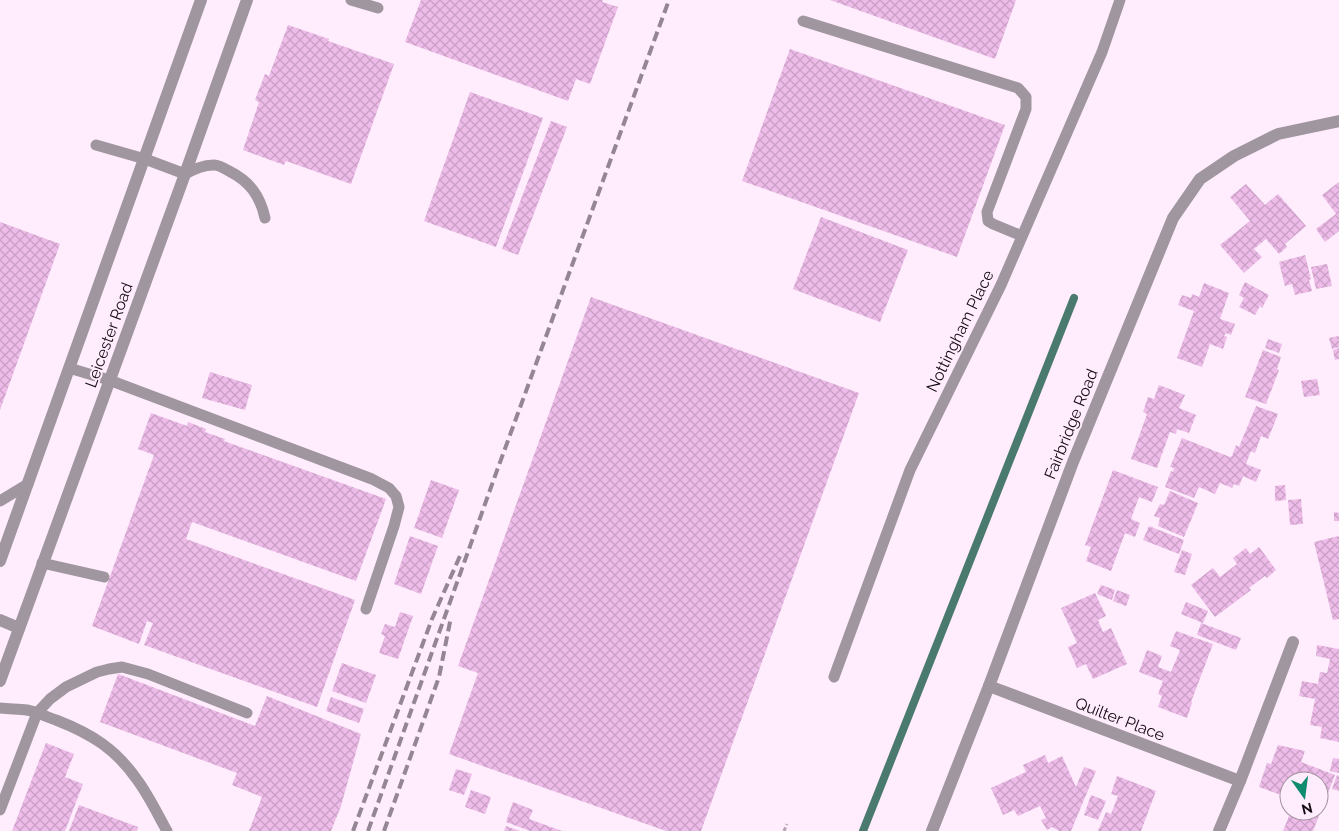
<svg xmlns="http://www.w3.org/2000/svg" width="1339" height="831" viewBox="0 0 1339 831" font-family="Raleway,sans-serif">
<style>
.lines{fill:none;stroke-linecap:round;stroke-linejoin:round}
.stream{stroke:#4a7a6d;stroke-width:8}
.building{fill:url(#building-cross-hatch)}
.path{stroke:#b5a5b3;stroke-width:3;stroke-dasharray:4 2.5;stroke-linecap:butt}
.service{stroke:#a0969f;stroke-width:11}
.minor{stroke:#a0969f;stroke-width:12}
.rail{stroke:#948693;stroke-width:4;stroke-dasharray:10 5;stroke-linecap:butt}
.labels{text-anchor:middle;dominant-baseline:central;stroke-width:4;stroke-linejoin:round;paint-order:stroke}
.street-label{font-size:16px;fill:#140c13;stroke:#ffecfd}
</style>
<defs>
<pattern id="building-cross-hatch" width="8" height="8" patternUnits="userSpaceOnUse" patternTransform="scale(1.25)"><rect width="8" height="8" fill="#edbce8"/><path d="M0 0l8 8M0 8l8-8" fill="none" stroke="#caa0c6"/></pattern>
</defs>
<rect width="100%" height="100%" fill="#ffecfd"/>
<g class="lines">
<polyline class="stream" points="863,831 1074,298"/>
</g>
<g class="building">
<polygon points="421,0 603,0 602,2 618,7 590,84 576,79 568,101 405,42"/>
<polygon points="830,0 1016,0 995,59"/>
<polygon points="288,25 329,39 328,41 394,64 351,184 286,161 284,165 243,150 259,102 255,100 265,74 269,76"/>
<polygon points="790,49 1005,125 957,257 742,181"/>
<polygon points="470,92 543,118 496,247 424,221"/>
<polygon points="551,121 567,127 518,255 502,249"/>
<polygon points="1339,182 1339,231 1325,242 1316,229 1336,214 1322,195"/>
<polygon points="1246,184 1265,205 1278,194 1306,226 1285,244 1287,247 1279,254 1266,239 1254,249 1262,257 1244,273 1220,245 1250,221 1230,197"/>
<polygon points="821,217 908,250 880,322 793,289"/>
<polygon points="0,222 60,244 0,410"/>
<polygon points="1305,255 1311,279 1309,280 1312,291 1295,295 1292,284 1285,286 1279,262"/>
<polygon points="1327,264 1332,286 1316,289 1311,267"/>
<polygon points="1245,282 1269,295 1262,308 1260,306 1255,315 1239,307 1244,298 1239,295"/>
<polygon points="1204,283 1229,293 1220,319 1235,324 1231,335 1226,333 1224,336 1227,337 1223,349 1210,344 1202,367 1177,358 1194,311 1178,305 1182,295 1191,298 1192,294 1199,297"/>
<polygon points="591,297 859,393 701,831 666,831 449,754 478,673 458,666"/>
<polygon points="1339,336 1339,347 1332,349 1329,338"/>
<polygon points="1268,339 1282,344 1279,353 1265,348"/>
<polygon points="1339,348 1339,359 1335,360 1333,350"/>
<polygon points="1263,350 1281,357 1277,369 1279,370 1266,404 1245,397"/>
<polygon points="210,372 252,385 245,410 202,398"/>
<polygon points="1317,379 1320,395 1304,397 1301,381"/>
<polygon points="1159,385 1185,395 1179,408 1196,415 1189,433 1177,429 1176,434 1170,432 1157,468 1131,459 1147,414 1143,412 1148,397 1154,399"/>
<polygon points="1256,406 1278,414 1268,439 1261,436 1255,453 1251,451 1246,464 1261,470 1256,482 1243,476 1239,486 1234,484 1232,488 1220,483 1215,494 1199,487 1194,498 1165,487 1171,471 1173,472 1174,468 1170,467 1182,438 1230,457 1232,456 1236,445 1239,447"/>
<polygon points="151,413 187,426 188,422 206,429 205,432 225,439 224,441 386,499 356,581 192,522 186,539 355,600 317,707 144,645 153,623 147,621 139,644 92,626 154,455 138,449"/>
<polygon points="1113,470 1158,487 1152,502 1139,497 1131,519 1140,523 1135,537 1125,533 1111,571 1086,561 1091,547 1085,545"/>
<polygon points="431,480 459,490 442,538 414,528"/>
<polygon points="1285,485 1286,500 1275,501 1275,486"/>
<polygon points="1170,491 1198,503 1184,537 1158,526 1160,518 1154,516 1160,504 1164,505"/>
<polygon points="1301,499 1303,524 1290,525 1288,500"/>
<polygon points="1334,512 1339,513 1339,521 1334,521"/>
<polygon points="1149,526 1184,540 1179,554 1143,540"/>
<polygon points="410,536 438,546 421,594 394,584"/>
<polygon points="1339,536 1339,619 1333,620 1314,542"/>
<polygon points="1259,547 1276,570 1267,578 1265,576 1249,588 1251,590 1215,617 1191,585 1213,568 1220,577 1237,564 1233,558 1246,548 1250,554"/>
<polygon points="1182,550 1192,554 1185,575 1174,572"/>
<polygon points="1101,585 1115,590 1112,600 1097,594"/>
<polygon points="1117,590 1130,595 1126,606 1113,601"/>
<polygon points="1095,593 1106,616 1098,620 1103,632 1111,628 1127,664 1093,679 1086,664 1077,668 1068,647 1077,643 1061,608"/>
<polygon points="1186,602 1208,611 1203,623 1181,614"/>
<polygon points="400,612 413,616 398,659 379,653 385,636 381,634 385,624 395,627"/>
<polygon points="1201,623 1241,638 1236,650 1197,635"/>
<polygon points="1176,631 1213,644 1191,702 1192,703 1187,718 1158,707 1162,696 1158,694 1163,681 1139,672 1147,650 1162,656 1158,667 1171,672 1180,650 1170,646"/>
<polygon points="1317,645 1339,649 1339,742 1320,738 1322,727 1310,725 1315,699 1299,696 1302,681 1318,684 1320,672 1327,673 1330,659 1316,656"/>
<polygon points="342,663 376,675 366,703 332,691"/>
<polygon points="118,674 255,726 253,731 267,696 361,734 341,806 331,831 249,831 262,797 232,785 237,773 100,722"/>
<polygon points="331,697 364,709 359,723 326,711"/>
<polygon points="46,743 74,754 65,777 83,784 65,831 12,831"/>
<polygon points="1278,745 1305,751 1301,762 1335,775 1313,831 1283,831 1291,811 1319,811 1319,781 1289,781 1289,798 1259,787 1267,763 1271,764"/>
<polygon points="1045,755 1048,763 1062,756 1076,787 1084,767 1096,771 1071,831 1059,831 1052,827 1047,830 1041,820 1046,818 1040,806 1018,816 1014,810 1003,815 991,788 1026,772 1023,765"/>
<polygon points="1333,758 1339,759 1339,773 1330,771"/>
<polygon points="456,769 472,774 464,795 449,790"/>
<polygon points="1337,775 1339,776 1339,791 1332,789"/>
<polygon points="1117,776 1156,791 1141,831 1098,831 1106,812 1111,814 1118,796 1111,794"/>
<polygon points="471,790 491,797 485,814 465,807"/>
<polygon points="1091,795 1106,801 1098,820 1084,815"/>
<polygon points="513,802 533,810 529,819 562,831 530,831 506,822"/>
<polygon points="79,805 138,827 137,831 69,831"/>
<polygon points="506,826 520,831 504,831"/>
</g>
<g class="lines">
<polyline class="path" points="784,831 787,824"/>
<g class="service">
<polyline points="351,0 378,8"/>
<polyline points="803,21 1018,88 1026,97 1026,109 987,212 988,221 993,224 1022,236"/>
<path d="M 96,145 L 145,159 L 185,174 C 195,169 203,165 214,165 C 219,165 224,168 229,171 C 249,181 260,195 265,218"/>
<polyline points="69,368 109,380 372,479 389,488 396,496 399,507 394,526 366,609"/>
<polyline points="0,501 28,484"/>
<polyline points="42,563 104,577"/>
<polyline points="834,677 910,470 1001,285 1102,52 1120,0"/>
<path d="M 0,708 C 9,709 18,709 27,710 C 37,712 47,717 56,720 C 92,734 116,749 138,781 C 149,796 158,815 167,831"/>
<polyline points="0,810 37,713 50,699 66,687 97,672 109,669 122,667 148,674 247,713"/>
</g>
<g class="minor">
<polyline points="0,561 201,0"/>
<polyline points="0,620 19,628"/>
<polyline points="0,681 185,174 247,0"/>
<polyline points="989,686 1240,781"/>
<polyline points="932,831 989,686 1073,462 1173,218 1200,179 1234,156 1278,134 1339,121"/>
<polyline points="1219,831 1240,781 1293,642"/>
</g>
<g class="rail">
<polyline points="353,831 432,619 460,556"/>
<polyline points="368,831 469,549 495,476 669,0"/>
<polyline points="384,831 439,677 451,617"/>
</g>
</g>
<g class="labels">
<g class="street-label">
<text transform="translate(960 331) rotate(-64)">Nottingham Place</text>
<text transform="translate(109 335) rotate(-70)">Leicester Road</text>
<text transform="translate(1071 424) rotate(-68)">Fairbridge Road</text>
<text transform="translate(1120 719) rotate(21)">Quilter Place</text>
</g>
</g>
<g transform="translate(1304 796) rotate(166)"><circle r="24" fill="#ffecfd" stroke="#a1929f"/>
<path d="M0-4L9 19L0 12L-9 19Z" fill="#0f8c70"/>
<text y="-8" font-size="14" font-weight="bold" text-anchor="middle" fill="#140c13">N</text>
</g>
</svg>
